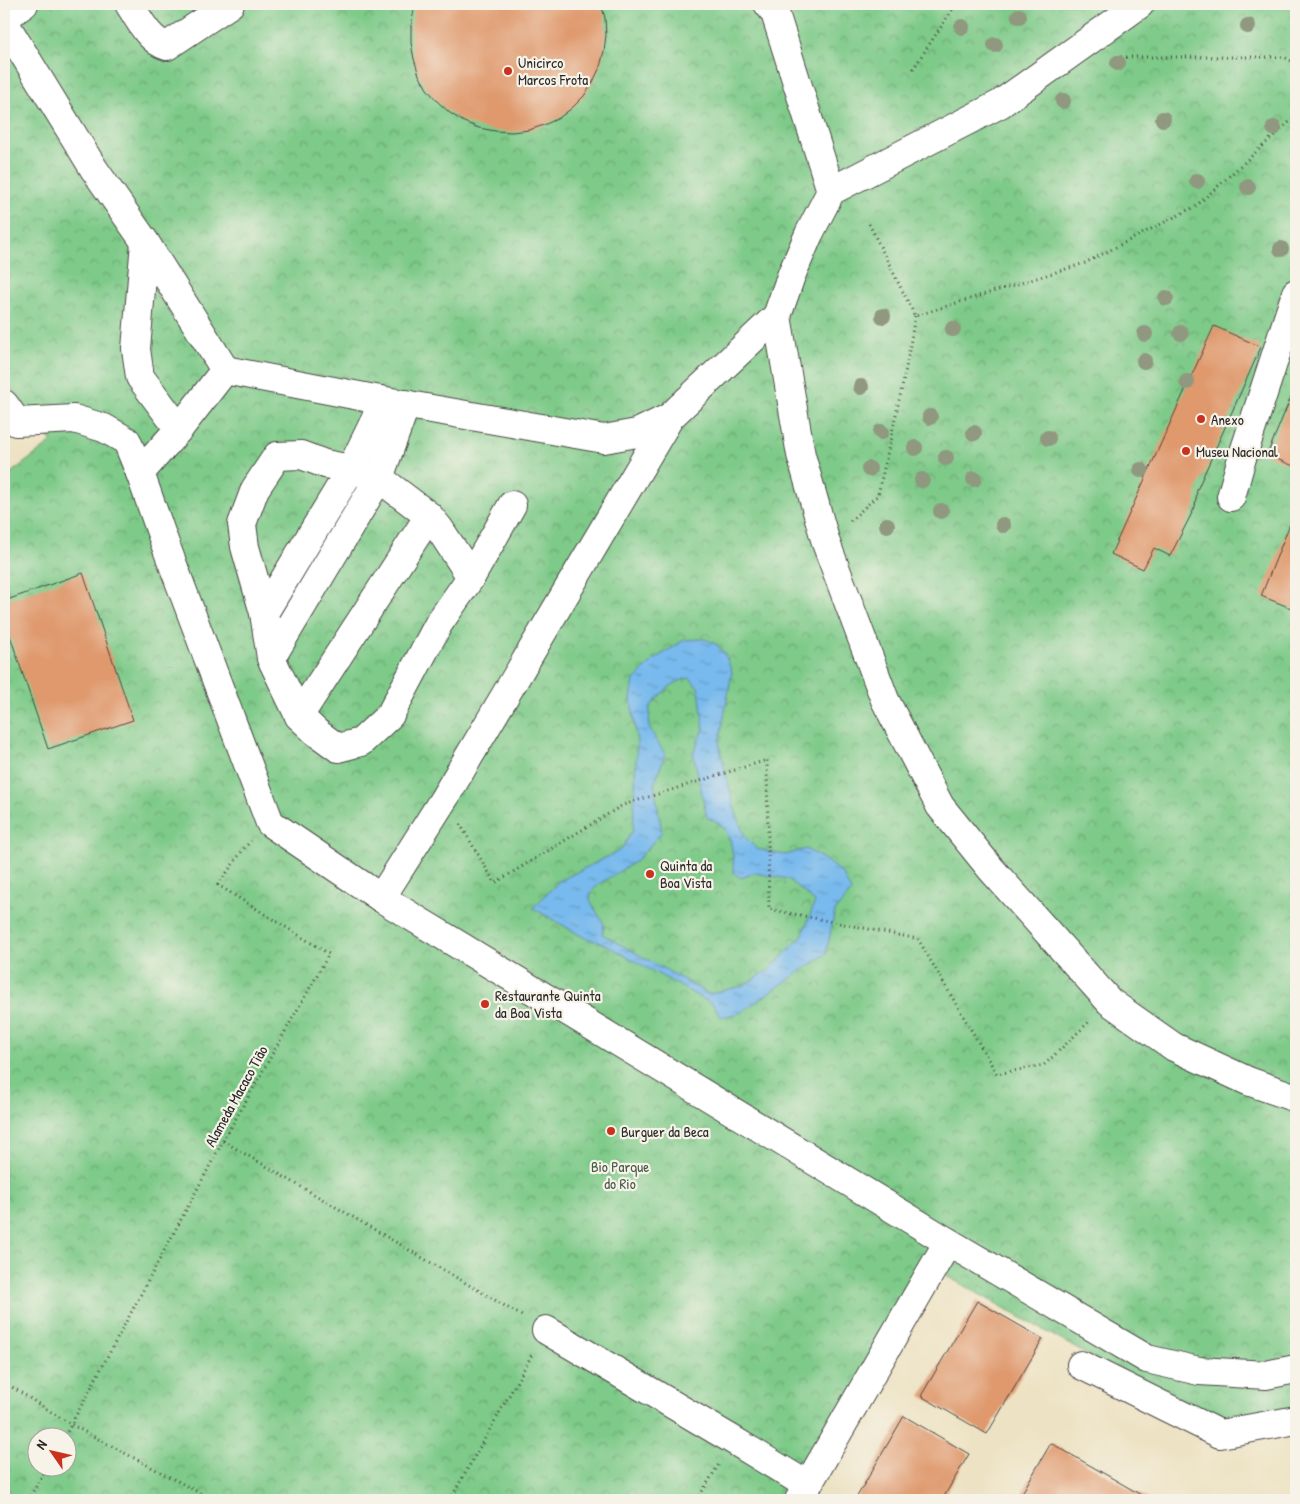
<svg xmlns="http://www.w3.org/2000/svg" width="1300" height="1504" viewBox="0 0 1300 1504" font-family="'Patrick Hand',sans-serif">
<style>
.park{fill:url(#park-crowns);stroke:#547a5a;fill-rule:evenodd}
.water{fill:url(#water-ripples);stroke:#52728c;fill-rule:evenodd}
.building{fill:#df996d}
.lines{fill:none;stroke-linecap:round;stroke-linejoin:round}
.minor-casing{stroke:#484642;stroke-width:30}
.path{stroke:#484642;stroke-width:3;stroke-dasharray:1 4;stroke-linecap:butt}
.minor{stroke:#fff;stroke-width:28}
.tree{fill:#90987f}
.poi-dot{fill:#c8321e;stroke:#f7f3e8;stroke-width:2}
.labels{text-anchor:middle;dominant-baseline:central;stroke-width:4.5;stroke-linejoin:round;paint-order:stroke}
.poi-label{font-size:15px;fill:#2b2b2b;stroke:#f7f3e8;text-anchor:start}
.street-label{font-size:15px;fill:#2b2b2b;stroke:#f7f3e8}
.park-label{font-size:15px;fill:#445b47;stroke:#f7f3e8}
</style>
<defs>
<pattern id="park-crowns" width="20" height="18" patternUnits="userSpaceOnUse" patternTransform="scale(1.25)"><rect width="20" height="18" fill="#7eca89"/><path d="M2 6a3 3 0 1 1 6 0M12 15a3 3 0 1 1 6 0" fill="none" stroke="#67a470"/></pattern>
<pattern id="water-ripples" width="26" height="14" patternUnits="userSpaceOnUse" patternTransform="scale(1.25)"><rect width="26" height="14" fill="#78baed"/><path d="M2 4q2-2 4 0t4 0M15 11q2-2 4 0t4 0" fill="none" stroke="#6397c0"/></pattern>
</defs>
<rect width="100%" height="100%" fill="#f7f3e8"/>
<filter id="ink" filterUnits="userSpaceOnUse"><feTurbulence type="fractalNoise" baseFrequency=".02" numOctaves="2"/><feDisplacementMap in="SourceGraphic" scale="10" xChannelSelector="R" yChannelSelector="G"/><feConvolveMatrix kernelMatrix="1 2 1 2 8 2 1 2 1" color-interpolation-filters="sRGB"/></filter>
<filter id="wash" filterUnits="userSpaceOnUse"><feTurbulence type="fractalNoise" baseFrequency=".0096" numOctaves="4" result="noise"/><feDisplacementMap in="SourceGraphic" scale="20" xChannelSelector="R" yChannelSelector="G"/><feGaussianBlur stdDeviation="1.12" result="paint"/><feColorMatrix in="noise" values="0 0 0 0 0 0 0 0 0 0 0 0 0 0 0 0 0 1.4 0 .05"/><feComposite in="paint" operator="in"/></filter>
<g filter="url(#wash)">
<rect width="100%" height="100%" fill="#ede2c3"/>
<path class="park" d="M 4,4 L 1296,4 L 1296,1408 L 1249,1417 L 1204,1416 L 1104,1364 L 938,1271 L 811,1500 L 4,1500 L 4,478 L 52,442 L 4,379 ZM 38,1436 L 68,1436 L 68,1466 L 38,1466 Z"/>
<path class="water" d="M 705,639 L 716,644 L 725,654 L 732,672 L 719,744 L 734,807 L 745,837 L 757,849 L 785,855 L 806,849 L 824,859 L 843,874 L 851,892 L 835,911 L 826,954 L 740,1013 L 721,1017 L 714,1005 L 602,943 L 585,938 L 533,908 L 559,881 L 621,850 L 633,830 L 637,742 L 631,699 L 634,680 L 655,659 L 684,640 ZM 690,678 L 699,689 L 704,729 L 693,753 L 707,818 C 711,819 715,821 718,823 C 732,832 734,857 733,872 L 741,878 L 755,873 L 788,879 L 815,902 L 802,936 L 769,970 L 742,986 L 709,994 L 602,934 L 604,924 L 590,901 L 591,892 L 599,884 L 636,861 L 662,832 L 654,785 L 665,754 L 649,728 L 650,707 C 662,693 672,681 690,678 Z"/>
<g id="blocks">
<g class="building">
<polygon points="417,4 601,4 605,18 606,35 604,51 600,67 593,82 584,96 572,108 559,118 544,125 529,130 512,132 495,131 479,128 464,122 450,113 438,102 427,89 419,75 414,59 411,43 411,26 414,10"/>
<polygon points="1214,326 1261,347 1197,490 1195,507 1170,556 1154,548 1143,569 1111,554"/>
<polygon points="1296,385 1296,467 1267,455"/>
<polygon points="1296,509 1296,610 1261,596"/>
<polygon points="83,573 133,720 48,749 4,618 4,601"/>
<polygon points="977,1301 1043,1339 987,1434 921,1396"/>
<polygon points="904,1416 969,1454 942,1500 855,1500"/>
<polygon points="1051,1443 1150,1500 1018,1500"/>
</g>
</g>
</g>
<g filter="url(#ink)">
<use href="#blocks" fill-opacity="0" stroke="#484642" stroke-width="1"/>
<g class="lines">
<g class="minor-casing">
<g id="minor">
<path d="M 129,4 C 139,19 149,41 167,46 L 230,4"/>
<polyline points="768,4 775,13 831,191"/>
<polyline points="1140,4 1000,104 831,191 809,234 791,276 777,316 801,455 826,543 885,700 940,806 991,869 1110,1002 1174,1047 1248,1081 1296,1098"/>
<polyline points="4,18 24,4"/>
<polyline points="4,22 94,169 145,242 225,370"/>
<polyline points="145,242 136,349 140,377 179,429"/>
<polyline points="380,400 376,418 351,469 264,613 271,658 299,716 316,732 338,748 361,742 390,715 439,623 471,577 512,505"/>
<polyline points="4,404 17,422"/>
<polyline points="17,422 74,419 104,428 127,441 140,473 164,541 270,823 381,898 948,1242 1147,1359 1199,1371 1266,1375 1296,1369"/>
<polyline points="140,473 179,429 225,370 380,400 604,439 637,433 670,417"/>
<polyline points="1231,497 1242,458 1296,293"/>
<polyline points="264,613 245,547 242,524 255,489 277,456 301,455 325,464 351,469 379,478 429,516 439,528 471,577"/>
<polyline points="271,658 379,478 406,404"/>
<polyline points="299,716 429,516"/>
<polyline points="381,898 445,797 670,417 777,316"/>
<polyline points="546,1330 733,1440 807,1485"/>
<polyline points="1081,1365 1220,1434 1296,1420"/>
<polyline points="799,1500 948,1242"/>
</g>
</g>
<g class="path">
<polyline points="1116,57 1284,57 1296,63"/>
<polyline points="913,69 956,4"/>
<polyline points="869,224 915,316 1085,263 1196,206 1296,116"/>
<polyline points="850,521 878,495 905,374 915,316"/>
<polyline points="460,824 495,883 623,805 767,760 769,909 918,939 997,1074 1044,1065 1091,1020"/>
<polyline points="223,1141 522,1316"/>
<polyline points="4,1382 72,1425 213,1500"/>
<polyline points="65,1436 223,1141 329,954 218,885 245,847 251,841"/>
<polyline points="28,1500 48,1466"/>
<polyline points="450,1500 533,1353"/>
<polyline points="697,1500 719,1464"/>
</g>
<use href="#minor" class="minor"/>
</g>
<g class="tree">
<circle cx="1019" cy="16" r="8"/>
<circle cx="1248" cy="26" r="8"/>
<circle cx="962" cy="27" r="8"/>
<circle cx="995" cy="45" r="8"/>
<circle cx="1118" cy="63" r="8"/>
<circle cx="1063" cy="101" r="8"/>
<circle cx="1163" cy="119" r="8"/>
<circle cx="1274" cy="128" r="8"/>
<circle cx="1197" cy="181" r="8"/>
<circle cx="1248" cy="187" r="8"/>
<circle cx="1281" cy="249" r="8"/>
<circle cx="1166" cy="298" r="8"/>
<circle cx="883" cy="316" r="8"/>
<circle cx="953" cy="329" r="8"/>
<circle cx="1181" cy="333" r="8"/>
<circle cx="1145" cy="334" r="8"/>
<circle cx="1144" cy="361" r="8"/>
<circle cx="1187" cy="382" r="8"/>
<circle cx="861" cy="387" r="8"/>
<circle cx="930" cy="417" r="8"/>
<circle cx="881" cy="432" r="8"/>
<circle cx="974" cy="433" r="8"/>
<circle cx="1048" cy="438" r="8"/>
<circle cx="915" cy="448" r="8"/>
<circle cx="946" cy="458" r="8"/>
<circle cx="869" cy="469" r="8"/>
<circle cx="1141" cy="470" r="8"/>
<circle cx="974" cy="479" r="8"/>
<circle cx="922" cy="480" r="8"/>
<circle cx="941" cy="511" r="8"/>
<circle cx="887" cy="525" r="8"/>
<circle cx="1003" cy="525" r="8"/>
</g>
</g>
<g class="poi-dot">
<circle cx="508" cy="71" r="5"/>
<circle cx="1201" cy="419" r="5"/>
<circle cx="1186" cy="451" r="5"/>
<circle cx="650" cy="874" r="5"/>
<circle cx="485" cy="1004" r="5"/>
<circle cx="611" cy="1131" r="5"/>
</g>
<g class="labels">
<g class="poi-label">
<text x="518" y="62">Unicirco<tspan x="518" dy="17">Marcos Frota</tspan></text>
<text x="1211" y="419">Anexo</text>
<text x="1196" y="451">Museu Nacional</text>
<text x="660" y="865">Quinta da<tspan x="660" dy="17">Boa Vista</tspan></text>
<text x="495" y="995">Restaurante Quinta<tspan x="495" dy="17">da Boa Vista</tspan></text>
<text x="621" y="1131">Burguer da Beca</text>
</g>
<g class="street-label">
<text transform="translate(236 1096) rotate(-61)">Alameda Macaco Tião</text>
</g>
<g class="park-label">
<text x="620" y="1166">Bio Parque<tspan x="620" dy="17">do Rio</tspan></text>
</g>
</g>
<rect width="1300" height="1504" fill="none" stroke="#f7f3e8" stroke-width="20"/>
<g transform="translate(52 1452) rotate(304)"><circle r="24" fill="#f7f3e8" stroke="#a5a39c"/>
<path d="M0-4L9 19L0 12L-9 19Z" fill="#c8321e"/>
<text y="-8" font-size="14" font-weight="bold" text-anchor="middle" fill="#2b2b2b">N</text>
</g>
</svg>
